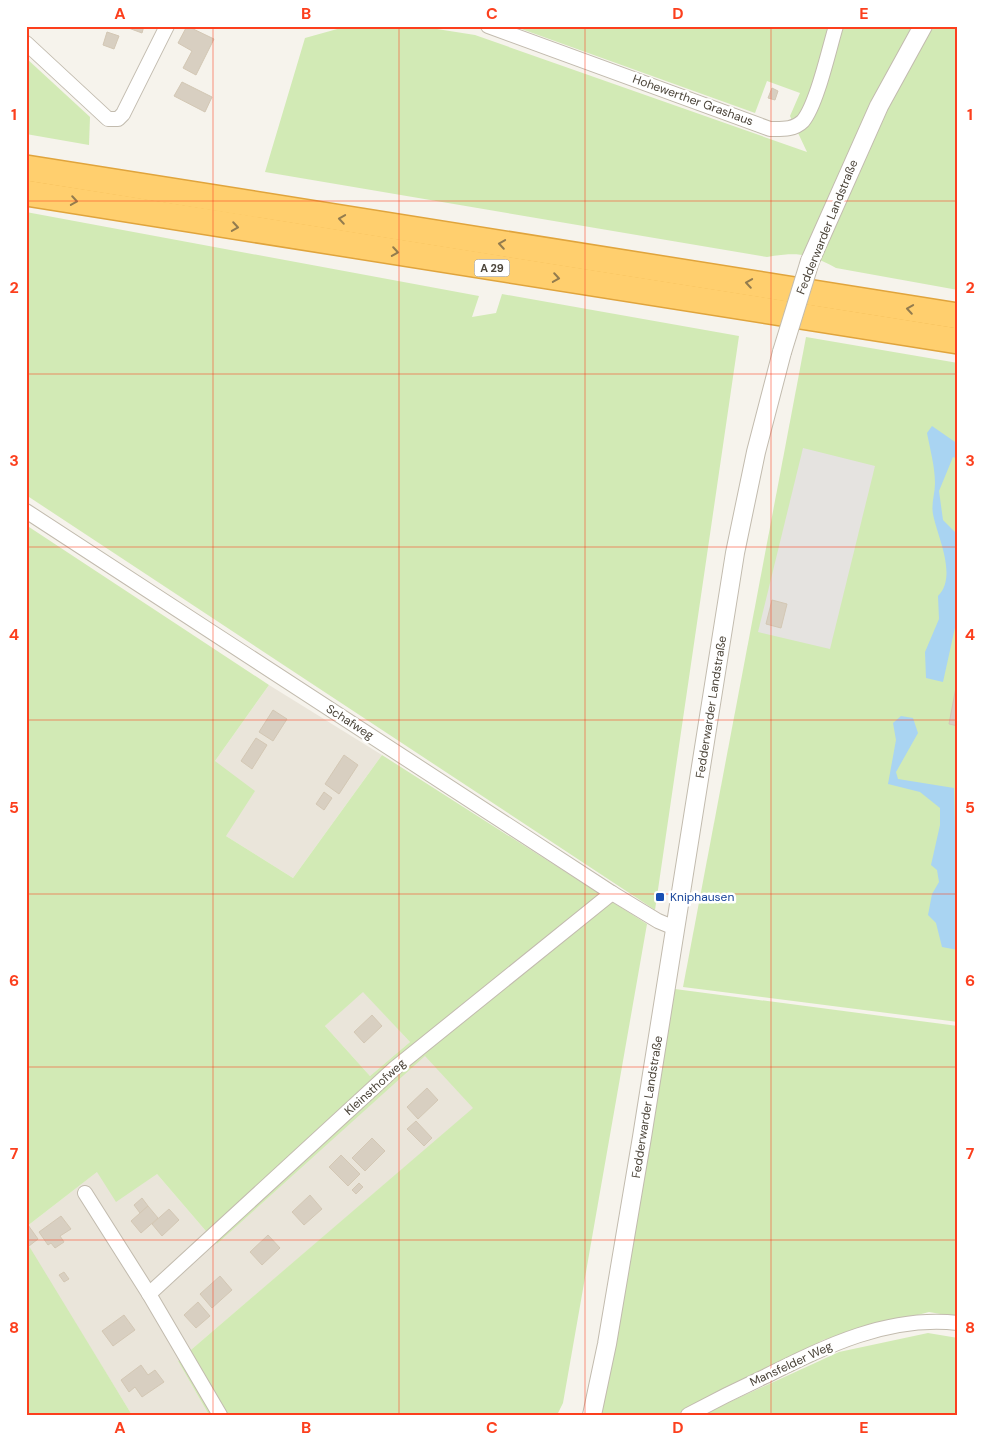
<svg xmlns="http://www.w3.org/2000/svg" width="984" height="1441" viewBox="0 0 984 1441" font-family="'DM Sans',sans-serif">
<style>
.residential{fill:#eae5da}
.green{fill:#d2eab5;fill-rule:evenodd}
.parking{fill:#e5e3e0}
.water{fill:#a9d4f2}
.building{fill:#d8cfc1;stroke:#d3c7b4}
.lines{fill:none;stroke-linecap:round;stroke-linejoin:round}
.minor-casing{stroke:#c2bbae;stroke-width:16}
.tertiary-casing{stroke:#c2bbae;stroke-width:20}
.motorway-casing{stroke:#e0a43c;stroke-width:28}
.minor{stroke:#fff;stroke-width:14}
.tertiary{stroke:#fff;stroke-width:18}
.motorway{stroke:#ffcf6e;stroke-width:25}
.tertiary-bridge-casing{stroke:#c2bbae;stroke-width:20;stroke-linecap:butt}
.tertiary-bridge{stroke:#fff;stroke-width:18}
.oneway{stroke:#937c4e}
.grid{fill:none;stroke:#fc3f1d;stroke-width:1;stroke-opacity:0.55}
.transit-dot{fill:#1a4fb4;stroke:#fff;stroke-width:2}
.labels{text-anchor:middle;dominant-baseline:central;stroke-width:5;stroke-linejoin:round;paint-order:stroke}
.shield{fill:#fff;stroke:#817c74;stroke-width:1}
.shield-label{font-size:11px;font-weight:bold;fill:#4b4439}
.street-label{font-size:12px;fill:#4b4439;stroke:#fff}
.transit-label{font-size:12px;fill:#164399;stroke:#fff;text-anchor:start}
.neatline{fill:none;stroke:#fc3f1d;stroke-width:2}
.grid-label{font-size:16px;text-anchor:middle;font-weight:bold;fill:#fc3f1d}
</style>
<rect width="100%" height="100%" fill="#f6f3ec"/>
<g class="residential">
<polygon points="269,685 382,755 293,878 226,836 215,761"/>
<polygon points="363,991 410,1042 370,1076 325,1026"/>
<polygon points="425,1055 474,1108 178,1361 209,1415 132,1415 26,1243 26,1227 98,1171 157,1174 217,1244"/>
</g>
<g class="green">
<path d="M 348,26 L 418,26 L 475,35 L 807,152 L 790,116 L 800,93 L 767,81 L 755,113 L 513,26 L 958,26 L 958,290 L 836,268 C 809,253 797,252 767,257 L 265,172 L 305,38 Z"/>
<polygon points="26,58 90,117 89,145 26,134"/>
<polygon points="26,212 479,296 472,317 496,313 502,294 739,336 655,910 26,495"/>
<polygon points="806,337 958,363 958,1022 683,987"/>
<path d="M 26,525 L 269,685 L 215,761 L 255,791 L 226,836 L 293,878 L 382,755 L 647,924 L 563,1403 L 557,1415 L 209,1415 L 178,1361 L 473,1108 L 425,1056 L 217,1244 L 157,1174 L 116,1202 L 97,1172 L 26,1227 ZM 363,992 L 410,1042 L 370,1076 L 325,1026 Z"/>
<polygon points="675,989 958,1026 958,1317 929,1312 823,1340 676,1415 597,1415 604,1394"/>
<polygon points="26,1243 29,1246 132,1415 26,1415"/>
<polygon points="928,1333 958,1338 958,1415 701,1415 839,1352"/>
</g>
<polygon class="parking" points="803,448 875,466 830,649 758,632"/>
<g class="water">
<path d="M 932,426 L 958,444 L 958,459 L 953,457 L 939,491 L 943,520 L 958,535 L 958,576 L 956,579 L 958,583 L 958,614 L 943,682 L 926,678 L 925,652 L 939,619 L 938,596 C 958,576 937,536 933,514 C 931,503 935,494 935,483 C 935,467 930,449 927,433 Z"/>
<polygon points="901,716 913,718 918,733 896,772 898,779 954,788 958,950 942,947 936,923 928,915 932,894 939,882 937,870 931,865 940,825 940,808 920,792 888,784 896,740 893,723"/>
</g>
<g class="building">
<polygon points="123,26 144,26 142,33"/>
<polygon points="187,26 214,39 196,75 183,68 192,51 178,43"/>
<polygon points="107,32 119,36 114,49 103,45"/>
<polygon points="182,82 212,97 205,112 174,96"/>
<polygon points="772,88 778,91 775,100 768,98"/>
<polygon points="772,600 787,604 781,628 766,624"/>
<polygon points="956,687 958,687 958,726 949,724"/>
<polygon points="273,710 287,719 273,741 259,732"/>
<polygon points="256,738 267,745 252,769 241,761"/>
<polygon points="344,755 358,765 339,794 325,784"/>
<polygon points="324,792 332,798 324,810 316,804"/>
<polygon points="372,1015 382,1026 364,1043 354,1032"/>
<polygon points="427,1088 438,1100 418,1119 407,1107"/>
<polygon points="416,1121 432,1138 424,1146 407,1129"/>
<polygon points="372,1138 385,1151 365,1171 352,1158"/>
<polygon points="341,1155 360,1174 348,1186 329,1167"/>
<polygon points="359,1183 363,1187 356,1194 352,1190"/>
<polygon points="310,1195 322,1209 304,1225 292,1212"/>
<polygon points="142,1198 148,1206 140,1213 134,1205"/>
<polygon points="148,1206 158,1218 141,1233 131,1221"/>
<polygon points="169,1209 179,1220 162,1236 152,1224"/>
<polygon points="61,1216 71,1229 60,1236 64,1242 55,1248 51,1243 48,1245 39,1232"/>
<polygon points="28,1225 38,1239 29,1246 26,1243"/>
<polygon points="268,1235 280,1248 262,1265 250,1252"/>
<polygon points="64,1272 69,1279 64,1282 59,1275"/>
<polygon points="220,1276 232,1290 212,1308 200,1294"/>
<polygon points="198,1302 210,1316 196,1328 184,1315"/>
<polygon points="124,1315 135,1330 113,1346 102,1331"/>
<polygon points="141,1365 148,1375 155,1370 164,1382 142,1397 135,1387 129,1392 121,1380"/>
</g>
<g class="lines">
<g class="minor-casing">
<g id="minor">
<path d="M 488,26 L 770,129 C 782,129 794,130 803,121 C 817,104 829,49 836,26"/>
<polyline points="26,43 108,119 118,119 123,114 167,26"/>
<polyline points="26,511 612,893 658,921 675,928"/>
<polyline points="85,1193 149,1294 220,1415"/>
<polyline points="149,1294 395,1068 612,893"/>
<path d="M 688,1415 C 714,1401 740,1388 766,1376 C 826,1346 889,1315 958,1323"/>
</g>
</g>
<g class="tertiary-casing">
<g id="tertiary">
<polyline points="810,261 879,106 923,26"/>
<polyline points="592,1415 607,1344 642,1137 735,553 756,452 782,352"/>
</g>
</g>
<g class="motorway-casing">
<g id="motorway">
<polyline points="26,168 958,316"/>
<polyline points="26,193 958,341"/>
</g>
</g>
<use href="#minor" class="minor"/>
<use href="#tertiary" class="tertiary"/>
<use href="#motorway" class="motorway"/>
<g class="tertiary-bridge-casing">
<polyline id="tertiary-bridge" points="782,352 810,261"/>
</g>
<use href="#tertiary-bridge" class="tertiary-bridge"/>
</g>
<defs><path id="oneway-chevron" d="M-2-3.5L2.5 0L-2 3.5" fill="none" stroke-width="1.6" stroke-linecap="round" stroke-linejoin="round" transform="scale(1.25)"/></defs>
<g class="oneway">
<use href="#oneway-chevron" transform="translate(74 201) rotate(9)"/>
<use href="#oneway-chevron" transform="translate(342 219) rotate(-171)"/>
<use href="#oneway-chevron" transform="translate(235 227) rotate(9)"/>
<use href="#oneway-chevron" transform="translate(502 244) rotate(-171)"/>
<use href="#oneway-chevron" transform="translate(395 252) rotate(9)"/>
<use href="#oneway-chevron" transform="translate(556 278) rotate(9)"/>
<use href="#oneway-chevron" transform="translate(749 283) rotate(-171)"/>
<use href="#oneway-chevron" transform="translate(910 309) rotate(-171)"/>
</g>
<path class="grid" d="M 213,26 L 213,1415M 399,26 L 399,1415M 585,26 L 585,1415M 771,26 L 771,1415M 26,201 L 958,201M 26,374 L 958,374M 26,547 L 958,547M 26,720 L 958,720M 26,894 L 958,894M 26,1067 L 958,1067M 26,1240 L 958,1240"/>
<rect class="transit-dot" x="655" y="892" width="10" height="10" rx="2.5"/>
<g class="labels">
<rect class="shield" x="474.5" y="259.5" width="35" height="17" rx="4"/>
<g class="shield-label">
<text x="492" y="268">A 29</text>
</g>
<g class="street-label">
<text transform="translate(693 100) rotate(20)">Hohewerther Grashaus</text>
<text transform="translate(827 227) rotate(-68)">Fedderwarder Landstraße</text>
<text transform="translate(711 707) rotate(-81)">Fedderwarder Landstraße</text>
<text transform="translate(350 722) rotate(33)">Schafweg</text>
<text transform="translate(375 1087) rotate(-42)">Kleinsthofweg</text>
<text transform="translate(647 1107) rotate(-81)">Fedderwarder Landstraße</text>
<text transform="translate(791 1364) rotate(-25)">Mansfelder Weg</text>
</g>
<g class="transit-label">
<text x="670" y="897">Kniphausen</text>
</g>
</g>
<rect width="984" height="1441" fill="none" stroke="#ffffff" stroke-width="55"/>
<rect x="28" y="28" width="928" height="1386" class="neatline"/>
<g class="grid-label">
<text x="120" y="19">A</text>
<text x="306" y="19">B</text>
<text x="492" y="19">C</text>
<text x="678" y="19">D</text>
<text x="864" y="19">E</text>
<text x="14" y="120">1</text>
<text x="970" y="120">1</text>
<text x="14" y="293">2</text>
<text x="970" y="293">2</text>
<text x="14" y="466">3</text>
<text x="970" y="466">3</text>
<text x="14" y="640">4</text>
<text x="970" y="640">4</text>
<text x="14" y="813">5</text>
<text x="970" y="813">5</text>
<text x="14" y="986">6</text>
<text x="970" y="986">6</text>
<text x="14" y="1159">7</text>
<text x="970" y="1159">7</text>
<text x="14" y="1333">8</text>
<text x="970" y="1333">8</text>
<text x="120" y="1433">A</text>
<text x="306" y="1433">B</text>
<text x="492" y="1433">C</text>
<text x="678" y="1433">D</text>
<text x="864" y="1433">E</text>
</g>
</svg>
